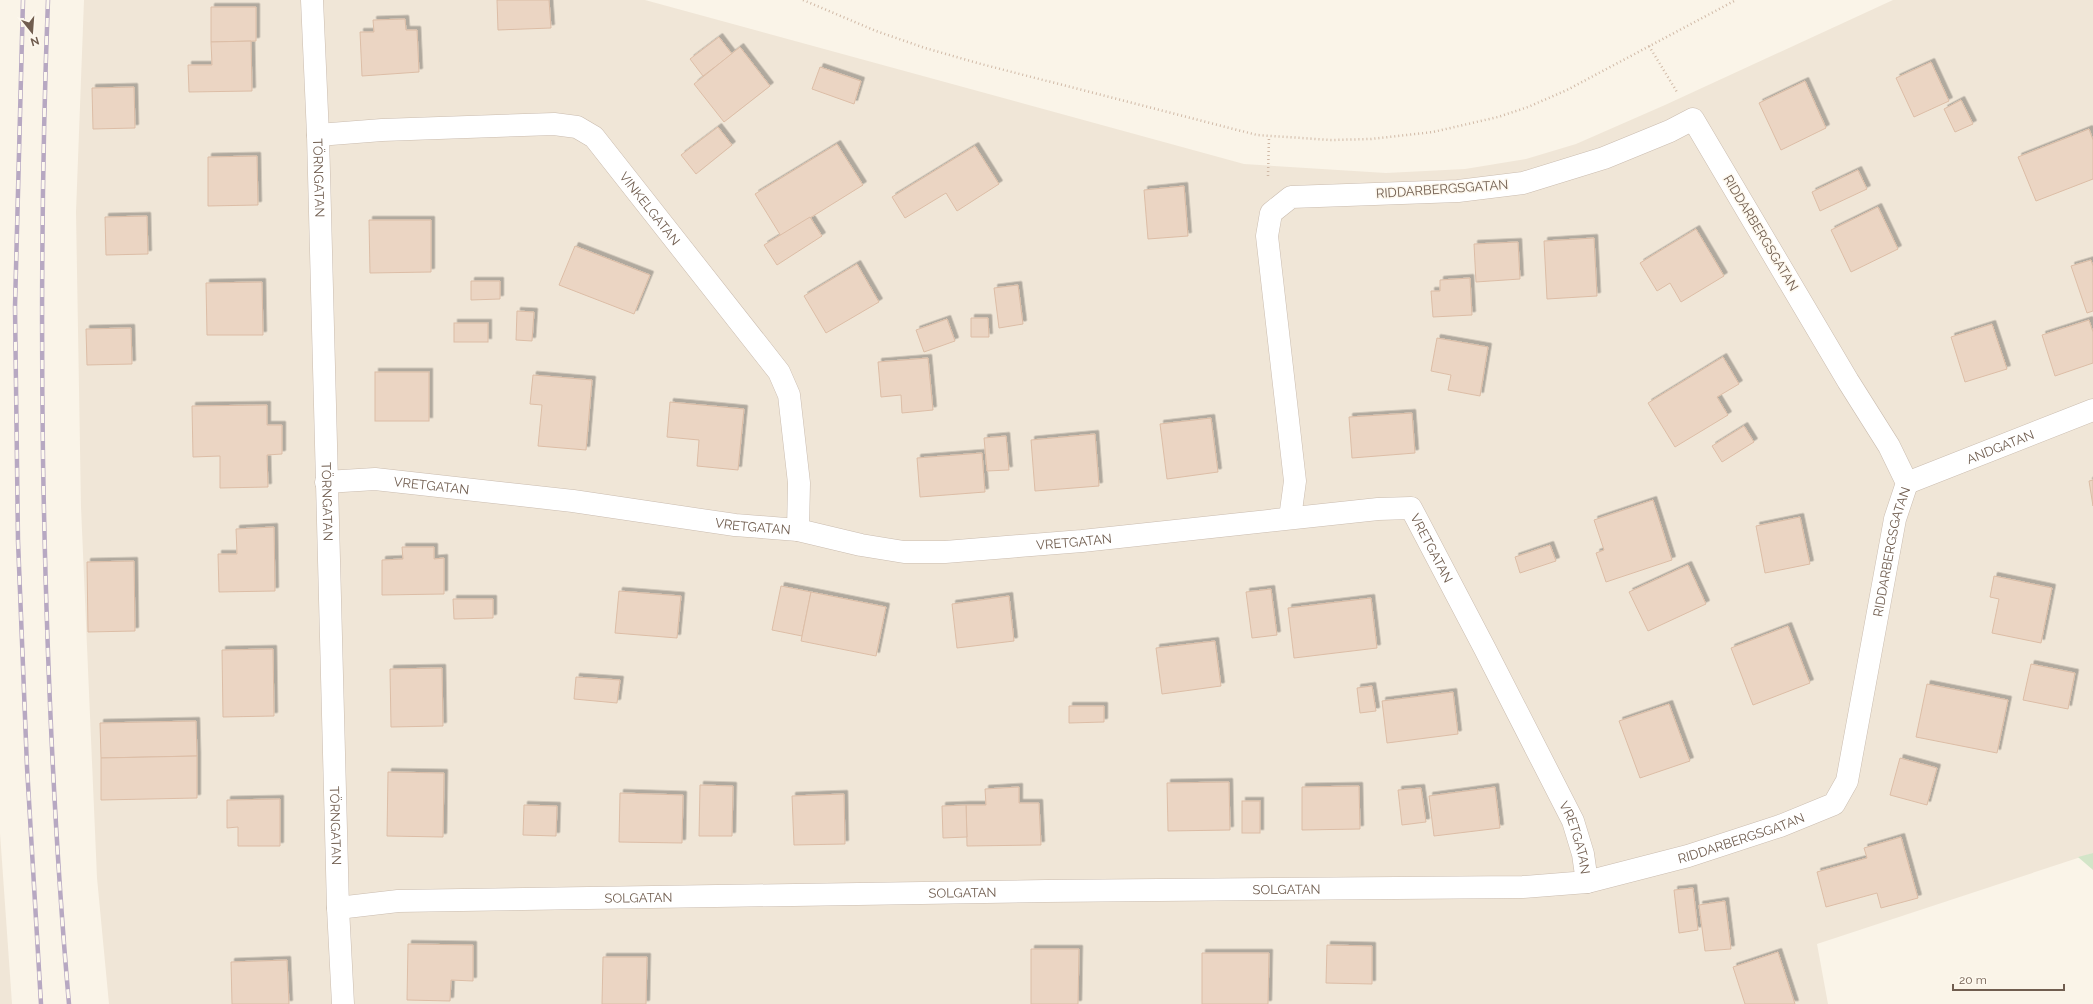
<svg xmlns="http://www.w3.org/2000/svg" width="2093" height="1004" viewBox="0 0 2093 1004" font-family="Raleway,sans-serif">
<style>
.residential{fill:#f0e6d7}
.green{fill:#d3e5c8}
.building{fill:#ebd5c3;stroke:#dcbda6;filter:url(#shadow)}
.lines{fill:none;stroke-linecap:round;stroke-linejoin:round}
.minor-casing{stroke:#cabcaf;stroke-width:23}
.path{stroke:#d0b9a6;stroke-width:2.5;stroke-dasharray:1 3;stroke-linecap:butt}
.minor{stroke:#fff;stroke-width:22}
.rail-casing{stroke:#b7a8c2;stroke-width:4.5}
.rail{stroke:#fdf8ee;stroke-width:3;stroke-dasharray:9;stroke-linecap:butt}
.labels{text-anchor:middle;dominant-baseline:central;stroke-width:3;stroke-linejoin:round;paint-order:stroke}
.street-label{font-size:13px;fill:#705d4f;stroke:#fdf8ee}
</style>
<defs>
<filter id="shadow"><feDropShadow dx="3.5" dy="-3.5" stdDeviation="0" flood-color="#0004"/></filter>
</defs>
<rect width="100%" height="100%" fill="#faf4e8"/>
<g class="residential">
<polygon points="84,0 645,0 1244,164 1386,173 1465,169 1526,159 1576,144 1665,105 1893,0 2093,0 2093,853 1817,944 1828,1004 109,1004 97,878 81,507 76,212"/>
<polygon points="0,833 12,1004 0,1004"/>
</g>
<polygon class="green" points="2093,853 2093,870 2078,857"/>
<g class="building">
<polygon points="497,0 549,0 551,28 498,30"/>
<polygon points="211,7 256,7 256,41 211,42"/>
<polygon points="405,19 406,30 417,30 419,72 362,76 360,32 374,32 373,20"/>
<polygon points="719,37 732,54 703,76 690,59"/>
<polygon points="251,41 252,91 189,92 188,65 212,65 211,42"/>
<polygon points="740,47 770,86 724,122 694,84"/>
<polygon points="1931,62 1949,101 1914,117 1896,78"/>
<polygon points="820,67 861,81 854,104 812,89"/>
<polygon points="1805,81 1826,128 1781,150 1759,103"/>
<polygon points="134,87 135,128 93,129 92,88"/>
<polygon points="1961,100 1973,124 1955,132 1944,109"/>
<polygon points="718,127 732,145 696,174 681,155"/>
<polygon points="2089,129 2093,140 2093,179 2036,201 2018,157"/>
<polygon points="837,144 863,185 781,236 755,194"/>
<polygon points="975,146 999,184 957,211 946,193 905,218 892,197"/>
<polygon points="257,156 258,205 208,206 208,157"/>
<polygon points="1858,170 1867,189 1820,211 1812,192"/>
<polygon points="1184,186 1188,236 1148,239 1144,190"/>
<polygon points="1878,207 1898,249 1851,272 1831,230"/>
<polygon points="147,216 148,254 106,255 105,217"/>
<polygon points="810,217 822,236 777,265 764,245"/>
<polygon points="369,220 431,220 431,272 370,273"/>
<polygon points="1696,229 1724,276 1681,302 1670,283 1657,291 1640,263"/>
<polygon points="1594,238 1597,296 1547,299 1544,241"/>
<polygon points="1518,242 1520,279 1476,282 1474,244"/>
<polygon points="575,246 650,275 634,314 559,285"/>
<polygon points="2091,260 2093,266 2093,311 2087,313 2071,266"/>
<polygon points="857,264 879,302 826,333 804,296"/>
<polygon points="1470,278 1472,315 1433,317 1431,291 1440,291 1440,280"/>
<polygon points="471,281 500,281 500,299 471,300"/>
<polygon points="262,282 263,335 207,335 206,283"/>
<polygon points="1018,285 1023,324 999,328 994,288"/>
<polygon points="517,311 534,312 532,341 516,340"/>
<polygon points="971,318 988,318 989,337 971,337"/>
<polygon points="947,319 955,341 924,352 916,330"/>
<polygon points="2089,320 2093,332 2093,363 2055,376 2042,335"/>
<rect x="454" y="323" width="34" height="19"/>
<polygon points="1992,324 2007,369 1965,382 1951,337"/>
<polygon points="131,328 132,364 87,365 86,329"/>
<polygon points="1437,338 1488,347 1480,396 1448,390 1451,375 1431,371"/>
<polygon points="1723,357 1739,384 1717,397 1728,415 1675,447 1648,403"/>
<polygon points="928,358 933,410 902,413 901,395 881,397 878,362"/>
<rect x="375" y="372" width="54" height="49"/>
<polygon points="533,375 592,380 586,450 538,446 542,405 530,404"/>
<polygon points="670,402 744,409 738,470 697,466 699,440 667,437"/>
<polygon points="267,405 267,425 282,425 282,454 267,455 268,487 220,488 220,456 193,457 192,406"/>
<polygon points="1412,413 1415,453 1352,458 1349,417"/>
<polygon points="1211,418 1218,472 1167,479 1160,424"/>
<polygon points="1744,426 1754,442 1722,462 1712,446"/>
<polygon points="1095,434 1099,486 1035,491 1031,440"/>
<polygon points="1006,436 1009,470 987,471 984,438"/>
<polygon points="982,453 985,492 920,497 917,458"/>
<polygon points="2093,480 2093,506 2089,481"/>
<polygon points="1653,500 1672,560 1606,582 1596,553 1604,550 1594,520"/>
<polygon points="1800,517 1810,564 1765,573 1756,526"/>
<polygon points="274,527 275,591 219,592 218,554 237,554 236,529"/>
<polygon points="1550,545 1556,561 1520,573 1515,557"/>
<polygon points="402,547 434,547 434,559 444,558 444,594 382,595 382,560 403,559"/>
<polygon points="134,561 135,631 88,632 87,562"/>
<polygon points="1688,565 1706,604 1648,631 1629,592"/>
<polygon points="1994,576 2052,588 2041,643 1992,633 1999,599 1990,597"/>
<polygon points="781,586 811,592 802,636 772,630"/>
<polygon points="1271,589 1277,635 1252,638 1246,592"/>
<polygon points="619,591 681,596 677,638 615,633"/>
<polygon points="811,592 886,607 876,656 801,641"/>
<polygon points="1009,596 1014,641 957,648 952,604"/>
<polygon points="1371,598 1377,648 1294,658 1288,608"/>
<polygon points="453,599 493,599 493,618 454,619"/>
<polygon points="1788,626 1810,683 1753,705 1731,648"/>
<polygon points="1215,641 1221,686 1162,694 1156,648"/>
<polygon points="273,649 274,716 223,717 222,650"/>
<polygon points="2031,664 2075,673 2068,709 2023,700"/>
<polygon points="442,668 443,726 391,727 390,669"/>
<polygon points="576,677 620,680 617,703 574,699"/>
<polygon points="1927,684 2008,700 1997,753 1916,737"/>
<polygon points="1372,686 1376,711 1360,713 1357,688"/>
<polygon points="1453,692 1458,734 1387,743 1382,701"/>
<polygon points="1669,704 1690,761 1640,778 1619,721"/>
<polygon points="1069,706 1104,706 1104,722 1069,723"/>
<polygon points="196,721 197,756 101,758 100,723"/>
<polygon points="197,756 197,798 101,800 101,758"/>
<polygon points="1900,758 1937,768 1927,805 1890,795"/>
<polygon points="388,772 444,773 443,837 387,836"/>
<polygon points="1229,782 1230,830 1168,831 1167,783"/>
<polygon points="700,785 733,786 732,836 699,836"/>
<polygon points="1359,786 1360,829 1302,830 1302,787"/>
<polygon points="1019,787 1019,803 1039,803 1041,845 967,846 966,805 986,805 985,789"/>
<polygon points="1495,787 1500,828 1434,836 1429,796"/>
<polygon points="1421,788 1426,822 1402,825 1398,790"/>
<polygon points="620,793 683,795 682,843 619,842"/>
<polygon points="844,794 845,844 794,845 792,796"/>
<polygon points="280,799 280,846 238,846 238,827 227,828 227,800"/>
<rect x="1242" y="801" width="18" height="32"/>
<polygon points="524,805 557,806 556,836 523,835"/>
<polygon points="966,805 967,837 943,838 942,806"/>
<polygon points="1901,837 1918,898 1881,908 1877,893 1826,907 1817,872 1867,858 1864,848"/>
<polygon points="1693,888 1698,930 1679,933 1674,890"/>
<polygon points="1725,901 1731,949 1705,951 1699,905"/>
<polygon points="408,944 473,945 473,981 451,980 450,1001 407,1000"/>
<polygon points="1327,945 1372,946 1372,984 1326,983"/>
<polygon points="1031,949 1079,949 1078,1004 1031,1004"/>
<polygon points="1778,952 1795,1004 1745,1004 1733,967"/>
<polygon points="1202,953 1269,953 1268,1004 1202,1004"/>
<polygon points="603,957 647,957 646,1004 602,1004"/>
<polygon points="287,960 289,1004 232,1004 231,962"/>
</g>
<g class="lines">
<g class="minor-casing">
<g id="minor">
<path id="s1" d="M 312,0 L 318,135 L 338,908 L 343,1004"/>
<path id="s2" d="M 318,135 L 382,130 L 554,124 L 577,127 L 594,137 L 779,372 L 789,395 L 799,483 L 798,530"/>
<path id="s3" d="M 326,482 L 375,479 L 573,501 L 735,525 L 798,530 L 861,545 L 904,552 L 945,552 L 1082,541 L 1378,509 L 1411,508 L 1485,649 L 1573,821 L 1583,854 L 1587,882"/>
<path id="s4" d="M 1907,483 L 2093,410"/>
<path id="s5" d="M 338,908 L 398,901 L 1046,891 L 1523,887 L 1587,882 L 1688,856 L 1780,826 L 1834,804 L 1847,781 L 1895,519 L 1907,483 L 1889,446 L 1848,381 L 1693,119 L 1670,131 L 1604,158 L 1523,183 L 1458,191 L 1291,197 L 1271,213 L 1267,236 L 1295,481 L 1290,518"/>
</g>
</g>
<g class="path">
<polyline points="803,0 876,31 925,48 981,64 1257,135 1331,140 1371,139 1433,132 1498,117 1528,107 1567,90 1736,0"/>
<polyline points="1649,46 1677,92"/>
<polyline points="1268,176 1269,137"/>
</g>
<use href="#minor" class="minor"/>
<g class="rail-casing">
<g id="rail">
<polyline points="23,0 15,307 18,541 27,767 41,1004"/>
<path d="M 48,0 C 42,153 41,306 43,459 C 46,641 53,823 69,1004"/>
</g>
</g>
<use href="#rail" class="rail"/>
</g>
<g class="labels">
<g class="street-label">
<text stroke="none"><textPath href="#s1" startOffset="178">TÖRNGATAN</textPath></text>
<text transform="translate(1442 189) rotate(-4)">RIDDARBERGSGATAN</text>
<text stroke="none"><textPath href="#s2" startOffset="370">VINKELGATAN</textPath></text>
<text transform="translate(1761 233) rotate(59)">RIDDARBERGSGATAN</text>
<text stroke="none"><textPath href="#s4" startOffset="100">ANDGATAN</textPath></text>
<text stroke="none"><textPath href="#s3" startOffset="106">VRETGATAN</textPath></text>
<text stroke="none"><textPath href="#s1" startOffset="502">TÖRNGATAN</textPath></text>
<text stroke="none"><textPath href="#s3" startOffset="430">VRETGATAN</textPath></text>
<text stroke="none"><textPath href="#s3" startOffset="754">VRETGATAN</textPath></text>
<text stroke="none"><textPath href="#s3" startOffset="1138">VRETGATAN</textPath></text>
<text stroke="none"><textPath href="#s5" startOffset="1769">RIDDARBERGSGATAN</textPath></text>
<text stroke="none"><textPath href="#s1" startOffset="826">TÖRNGATAN</textPath></text>
<text stroke="none"><textPath href="#s5" startOffset="1410">RIDDARBERGSGATAN</textPath></text>
<text stroke="none"><textPath href="#s3" startOffset="1462">VRETGATAN</textPath></text>
<text stroke="none"><textPath href="#s5" startOffset="949">SOLGATAN</textPath></text>
<text stroke="none"><textPath href="#s5" startOffset="625">SOLGATAN</textPath></text>
<text stroke="none"><textPath href="#s5" startOffset="301">SOLGATAN</textPath></text>
</g>
</g>
<g transform="translate(32 32) rotate(163)" stroke="#fdf8ee" stroke-width="3" paint-order="stroke">
<path d="M0-3L7 15L0 10L-7 15Z" fill="#705d4f"/>
<text y="-6" font-size="11" font-weight="bold" text-anchor="middle" fill="#705d4f">N</text>
</g>
<path d="M1953 984v6h111v-6" fill="none" stroke="#705d4f" stroke-width="2"/>
<text x="1959" y="984" font-size="12" fill="#705d4f" stroke="#fdf8ee" stroke-width="3" paint-order="stroke">20 m</text>
</svg>
